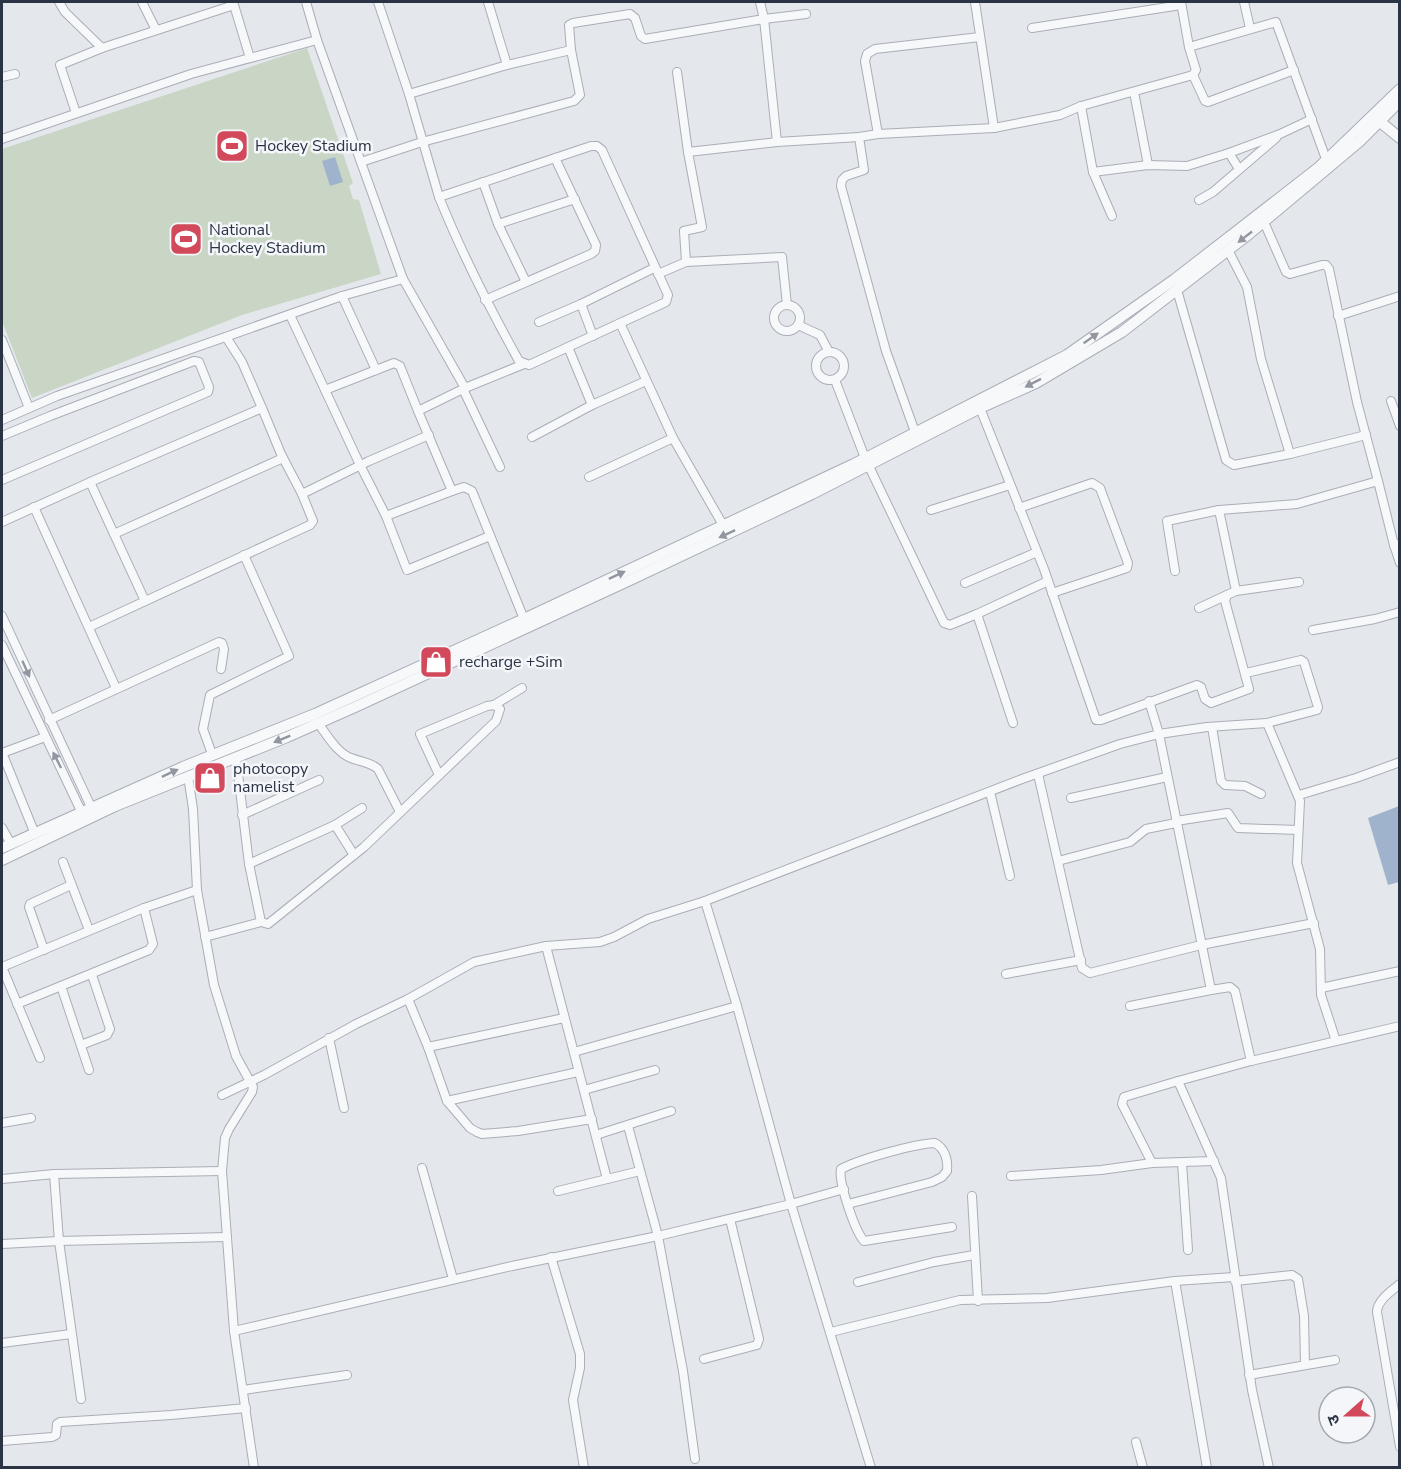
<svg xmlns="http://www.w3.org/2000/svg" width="1401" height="1469" viewBox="0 0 1401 1469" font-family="'Nunito Sans','Noto Sans Devanagari',sans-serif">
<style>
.green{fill:#c9d6c5}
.water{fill:#9fb4cc}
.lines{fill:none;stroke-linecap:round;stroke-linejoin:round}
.minor-casing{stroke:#a9aeb7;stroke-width:10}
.tertiary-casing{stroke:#a9aeb7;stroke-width:12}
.minor{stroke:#f7f8fa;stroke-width:8}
.tertiary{stroke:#f7f8fa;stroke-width:10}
.oneway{fill:#9196a0}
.labels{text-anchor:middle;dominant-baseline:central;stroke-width:5;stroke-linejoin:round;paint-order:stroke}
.poi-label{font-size:16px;fill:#2b3445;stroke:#f4f6f9;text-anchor:start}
</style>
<rect width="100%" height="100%" fill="#e4e7ec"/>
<polygon class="green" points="307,48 353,183 349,186 353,199 359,200 381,274 242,315 32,398 2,321 2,149"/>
<g class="water">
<polygon points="335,157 343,182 330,186 322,161"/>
<polygon points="1399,806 1399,882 1388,885 1368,818"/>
</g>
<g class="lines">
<g class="minor-casing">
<g id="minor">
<polyline points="59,2 65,12 102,48 234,5 250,58"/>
<polyline points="142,2 156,30"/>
<polyline points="306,2 317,40 403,279 465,388 418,411 452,491 464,487 472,491 524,619"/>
<polyline points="378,2 409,94 439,197"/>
<polyline points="488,2 507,65 571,50"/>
<polyline points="760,2 764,19 806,14"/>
<polyline points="975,2 994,128 1060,115 1081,106 1193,75 1196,70 1189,47 1181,2"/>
<polyline points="1244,2 1250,28"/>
<polyline points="1032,28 1181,5"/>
<polyline points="980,37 875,49 867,54 865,61 878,134 994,128"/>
<polyline points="1189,47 1276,22 1326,159"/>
<polyline points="677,72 688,152 702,227 684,231 686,262"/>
<polyline points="1193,75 1205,101 1208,102 1294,70"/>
<polyline points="2,77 15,74"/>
<polyline points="1134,92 1148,165"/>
<polyline points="409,94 507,65"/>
<polyline points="1081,106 1093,172 1112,216"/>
<polyline points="76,113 60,65 102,48"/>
<polyline points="859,137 864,170 846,176 842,180 841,186 886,351 915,432"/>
<polyline points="2,139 191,74 317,40"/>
<path d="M 591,146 L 597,146 L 602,150 L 668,295 L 666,302 L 529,365 L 519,361 C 489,307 462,254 439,197 Z"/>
<polyline points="688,152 777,142"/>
<polyline points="361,162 422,142 574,101 580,95 571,50 569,25 573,23 630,14 635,18 641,36 645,39 764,19 777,142 859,137 878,134"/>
<polyline points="1239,169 1229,153 1280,134 1312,119"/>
<polyline points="1093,172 1148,165 1187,166 1229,153"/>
<polyline points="483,182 498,224 526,282"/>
<polyline points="1199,200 1213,192 1276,138"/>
<polyline points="1264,222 1286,272 1290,274 1322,265 1326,265 1329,269 1357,402 1378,481"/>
<polyline points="498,224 575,199"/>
<polyline points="1228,250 1247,287 1261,359 1290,454"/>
<polyline points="658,274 686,262 782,257 787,305"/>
<polyline points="1177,290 1226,460 1234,465 1290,454 1366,435"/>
<polyline points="342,296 376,370"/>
<polyline points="485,300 591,254 595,251 596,245 555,158"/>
<polyline points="581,304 593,336"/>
<circle cx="787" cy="318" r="13"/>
<polyline points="290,315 360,465 386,516 407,570 490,536"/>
<polyline points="1338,316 1400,296"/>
<polyline points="539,322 581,304 654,268"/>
<polyline points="620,323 673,438 723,525"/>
<polyline points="798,325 820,335 829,352"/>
<polyline points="2,340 29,408"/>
<polyline points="568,347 592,405"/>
<circle cx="830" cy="366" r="14"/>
<polyline points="835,380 865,458 944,623 950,625 977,614"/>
<polyline points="465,388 524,364"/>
<polyline points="463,389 500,467"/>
<polyline points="325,390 394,363 400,366 418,411"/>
<polyline points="1391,401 1400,426"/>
<polyline points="978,403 1044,569 1096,720 1101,720 1197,685 1201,687 1205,699 1211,703 1249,689 1225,601 1227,595 1236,591 1219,510 1297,504 1378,481 1394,545 1400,544"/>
<polyline points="262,408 281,454 302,494 369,461 429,435"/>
<polyline points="2,420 57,396 342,296 403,279"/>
<polyline points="2,436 50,416 194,361 199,362 209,387 208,392 2,480"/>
<polyline points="532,437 592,405 646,381"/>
<polyline points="589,477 673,438"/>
<polyline points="90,482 145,601"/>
<polyline points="34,507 116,688"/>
<polyline points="1019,508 1092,483 1100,488 1128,563 1127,568 1052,593"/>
<polyline points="931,510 1010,485"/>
<polyline points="386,516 452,491"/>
<polyline points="2,522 97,479 262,408 242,362 226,337"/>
<polyline points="114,534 283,458"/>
<polyline points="1394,545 1400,563"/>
<polyline points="1175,571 1167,521 1219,510"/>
<polyline points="965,583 1037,552"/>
<polyline points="1236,591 1299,582"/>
<polyline points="1199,608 1227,595"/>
<polyline points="2,616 92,809"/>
<polyline points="89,627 310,525 313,521 302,494"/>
<polyline points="1313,630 1375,619 1400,612"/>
<polyline points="2,645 82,813"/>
<polyline points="1246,673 1301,660 1304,662 1318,707 1317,710 1267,723 1207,727 1159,734 1211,990 1230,987 1235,991 1251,1061"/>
<polyline points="494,705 522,688"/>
<polyline points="49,720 219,642 222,643 224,649 221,669"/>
<path d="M 318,723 C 327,735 337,753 351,758 C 361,762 370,762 378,769 L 400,812"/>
<polyline points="1013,723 977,614 1048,581"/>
<polyline points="1267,723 1300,801 1297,863 1320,949 1321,995 1336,1041"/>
<polyline points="1212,727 1221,781 1225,785 1245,786 1261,794"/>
<polyline points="212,754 203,729 210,695 289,656 244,555"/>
<polyline points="236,757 249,864 261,922 268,924 364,847 496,721 500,709 494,705 487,706 420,734 439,775"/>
<polyline points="1038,774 1082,968 1090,973 1201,945 1314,923"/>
<polyline points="188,776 193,809 197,890 214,985 236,1056 253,1087 252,1092 229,1129 225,1138 222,1171 234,1331 254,1468"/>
<polyline points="990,792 1010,876"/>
<polyline points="1299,795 1356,778 1400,762"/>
<polyline points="1071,798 1167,777"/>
<polyline points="242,815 319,780"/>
<polyline points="1176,821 1228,813 1238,828 1298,830"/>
<polyline points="335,825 354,855"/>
<polyline points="2,828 11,844"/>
<polyline points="35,834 3,755 5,752 45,737"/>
<polyline points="1058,861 1130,842 1146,829 1176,823"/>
<polyline points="63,862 89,930"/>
<polyline points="249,864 335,825 362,808"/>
<polyline points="205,937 261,922"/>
<polyline points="546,946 607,1179"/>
<polyline points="44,950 29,907 30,904 71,885"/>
<polyline points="2,967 144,908 197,890"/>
<polyline points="2,967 40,1058"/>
<polyline points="1006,974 1081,960"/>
<polyline points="61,986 89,1070"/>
<polyline points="1321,988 1400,971"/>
<polyline points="408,999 428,1047 447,1101 470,1128 477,1132 482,1134 518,1131 592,1119"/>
<polyline points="17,1004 149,950 153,944 144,908"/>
<polyline points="1130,1006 1211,990"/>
<polyline points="329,1038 344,1108"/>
<polyline points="81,1045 107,1035 110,1029 92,975"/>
<polyline points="428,1047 564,1018"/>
<polyline points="574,1052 737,1006"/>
<polyline points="1178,1081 1251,1061 1400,1026"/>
<polyline points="584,1090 655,1070"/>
<polyline points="222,1095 264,1075 356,1024 408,999 474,962 546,946 600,942 614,937 648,919 705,901"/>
<polyline points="447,1101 578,1072"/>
<polyline points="2,1123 31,1118"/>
<polyline points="628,1126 658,1236 683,1371 695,1459"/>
<polyline points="596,1135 671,1111"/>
<polyline points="1152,1163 1122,1104 1124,1097 1178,1081 1221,1178 1252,1390 1269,1468"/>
<polyline points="1182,1163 1188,1250"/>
<polyline points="422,1168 453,1279"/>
<polyline points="54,1174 59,1241 81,1399"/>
<polyline points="1011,1176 1101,1170 1152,1163 1214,1161"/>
<polyline points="2,1179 54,1174 222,1171"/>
<polyline points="844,1189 791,1204 737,1006 705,901 1022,779 1120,744 1159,734 1149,701"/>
<polyline points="558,1191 640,1171"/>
<polyline points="972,1196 978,1301"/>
<path d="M 848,1204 L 932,1182 L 942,1177 L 947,1171 C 948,1160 945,1149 935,1143 C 914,1144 860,1159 841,1169 C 838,1182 855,1231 864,1241 L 952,1227"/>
<polyline points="2,1244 59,1241 227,1237"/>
<polyline points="551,1257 580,1354 580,1368 573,1400 584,1468"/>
<polyline points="1175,1281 1207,1468"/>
<polyline points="1235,1281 1292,1275 1298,1279 1304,1316 1305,1365"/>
<polyline points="858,1282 934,1262 974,1255"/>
<path d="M 1400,1284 C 1391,1291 1377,1301 1377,1312 L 1400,1447"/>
<polyline points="234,1331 512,1266 658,1236 791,1204 871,1468"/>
<polyline points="831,1332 960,1300 1047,1298 1175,1281 1234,1277"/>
<polyline points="2,1343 71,1334"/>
<polyline points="704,1359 757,1345 759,1339 730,1219"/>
<polyline points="1249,1375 1335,1360"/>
<polyline points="243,1390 347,1375"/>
<polyline points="2,1441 52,1437 56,1435 57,1424 60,1422 171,1415 246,1408"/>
<polyline points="1136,1442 1143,1468"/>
</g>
</g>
<g class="tertiary-casing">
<g id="tertiary">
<polyline points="1379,121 1400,138"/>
<polyline points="2,848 183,767 315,714 524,619 854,464 1067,355 1175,279 1318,168 1400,89"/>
<polyline points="2,860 115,806 287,737 355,707 630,580 812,494 980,408 1036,383 1122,332 1249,234 1359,142 1400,101"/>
</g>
</g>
<use href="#minor" class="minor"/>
<use href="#tertiary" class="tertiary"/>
</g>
<defs><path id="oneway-solid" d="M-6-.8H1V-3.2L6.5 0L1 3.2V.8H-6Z" transform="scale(1.5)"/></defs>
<g class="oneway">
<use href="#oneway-solid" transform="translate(1245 237) rotate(142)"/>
<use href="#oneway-solid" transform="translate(1091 338) rotate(-35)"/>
<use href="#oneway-solid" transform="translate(1033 383) rotate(153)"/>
<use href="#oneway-solid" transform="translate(727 534) rotate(155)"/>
<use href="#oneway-solid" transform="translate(617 575) rotate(-25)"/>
<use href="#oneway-solid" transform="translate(26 669) rotate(66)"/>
<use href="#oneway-solid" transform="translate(282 739) rotate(158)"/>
<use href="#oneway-solid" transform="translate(57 760) rotate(-117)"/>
<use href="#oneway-solid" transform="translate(170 773) rotate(-25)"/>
</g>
<defs>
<g id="stadium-square" transform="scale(1.725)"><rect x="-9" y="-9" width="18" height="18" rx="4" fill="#d1495b" stroke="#f4f6f9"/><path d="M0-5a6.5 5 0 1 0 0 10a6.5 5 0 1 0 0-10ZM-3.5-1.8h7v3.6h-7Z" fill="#fff"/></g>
<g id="shop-square" transform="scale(1.725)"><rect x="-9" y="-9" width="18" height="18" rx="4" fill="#d1495b" stroke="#f4f6f9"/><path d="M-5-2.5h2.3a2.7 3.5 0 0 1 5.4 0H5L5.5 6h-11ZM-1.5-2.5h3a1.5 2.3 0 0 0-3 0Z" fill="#fff"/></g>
</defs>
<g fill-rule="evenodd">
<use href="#stadium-square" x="232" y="146"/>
<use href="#stadium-square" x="186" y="239"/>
<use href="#shop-square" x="436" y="662"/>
<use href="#shop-square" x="210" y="778"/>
</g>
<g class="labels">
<g class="poi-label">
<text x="255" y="146">Hockey Stadium</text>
<text x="209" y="230">National<tspan x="209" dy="18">Hockey Stadium</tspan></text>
<text x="459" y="662">recharge +Sim</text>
<text x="233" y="769">photocopy<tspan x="233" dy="18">namelist</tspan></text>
</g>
</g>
<rect width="1401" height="1469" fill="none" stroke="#2b3445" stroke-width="6"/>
<g transform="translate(1347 1415) rotate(249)"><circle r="28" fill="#f4f6f9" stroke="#a4a8b1" stroke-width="1.5"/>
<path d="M0-4.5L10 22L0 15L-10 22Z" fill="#d1495b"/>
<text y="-9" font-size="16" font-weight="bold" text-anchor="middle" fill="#2b3445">उ</text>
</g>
</svg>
